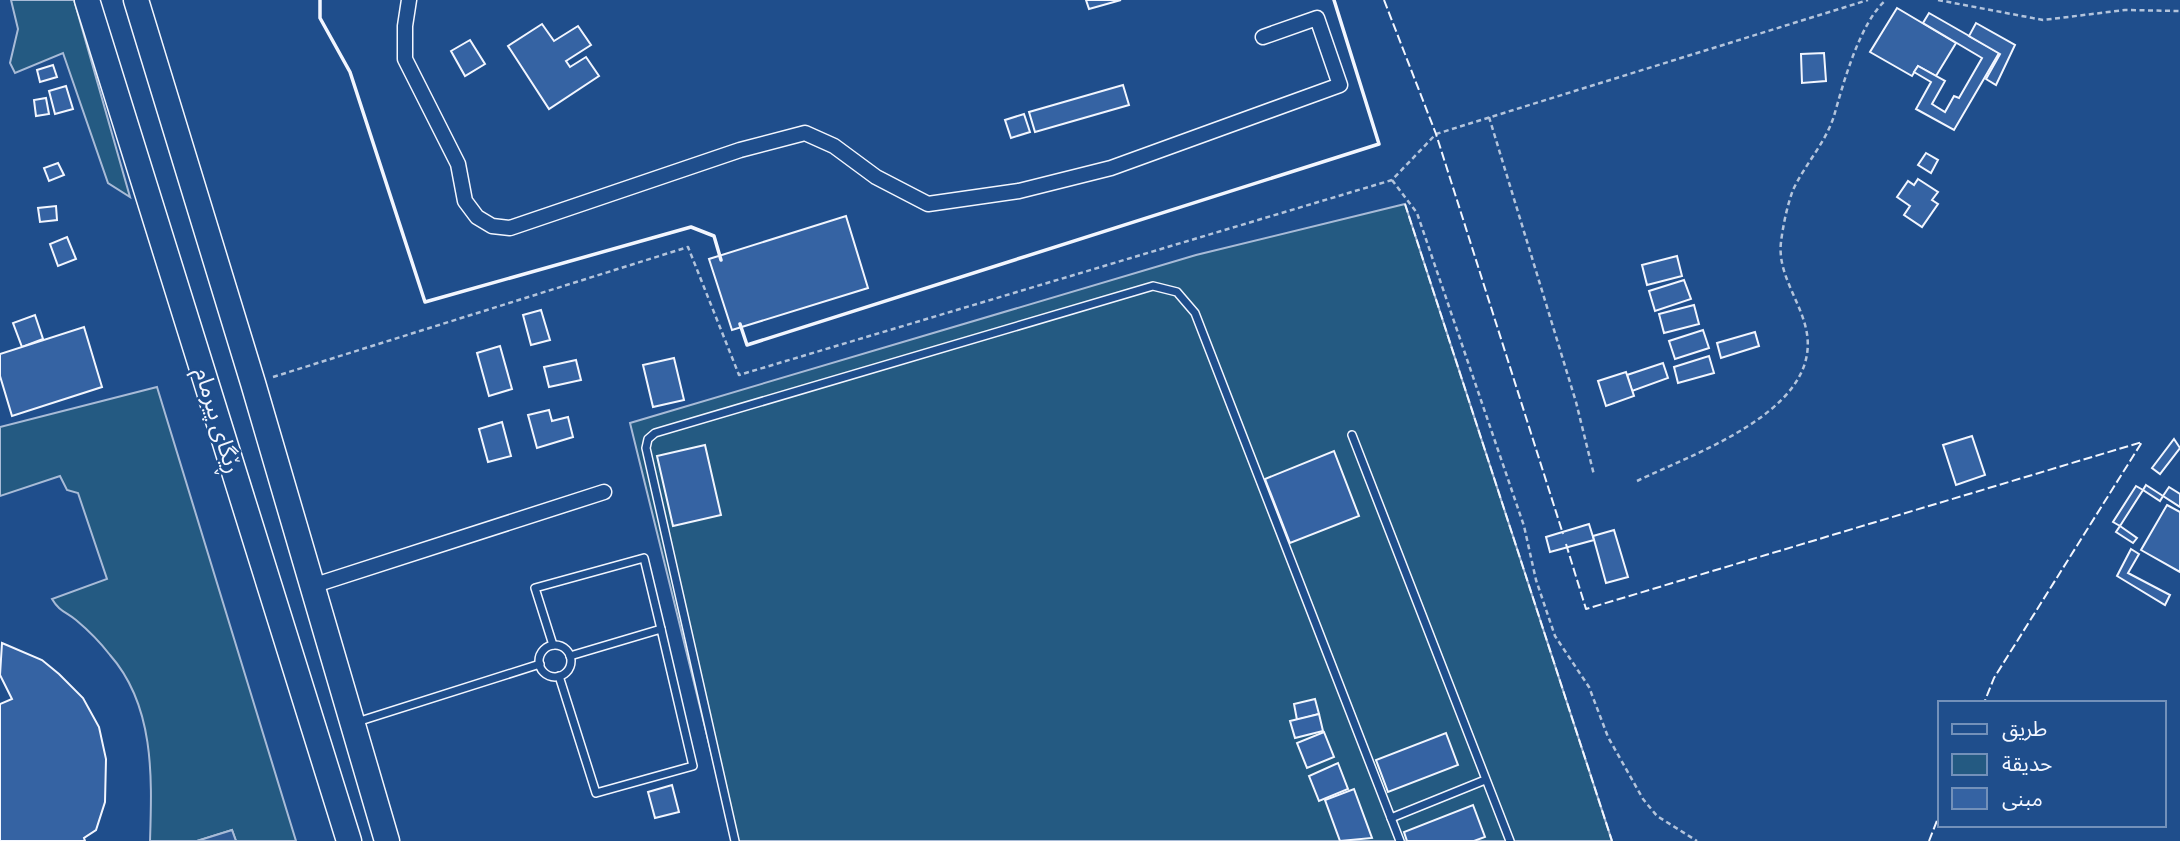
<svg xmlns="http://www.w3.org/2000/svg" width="2180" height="841" viewBox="0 0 2180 841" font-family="'Exo 2','Noto Sans Arabic',sans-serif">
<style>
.green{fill:#245a82;stroke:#a8bbd7;stroke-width:2}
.parking{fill:#305b95;stroke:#a8bbd7;stroke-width:2}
.building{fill:#3563a3;stroke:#f2f6ff;stroke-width:2}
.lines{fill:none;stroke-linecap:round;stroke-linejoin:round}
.service-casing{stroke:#f2f6ff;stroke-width:10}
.minor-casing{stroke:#f2f6ff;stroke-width:17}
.trunk-casing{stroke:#f2f6ff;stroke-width:27}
.path{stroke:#b3c4dc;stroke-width:2.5;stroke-dasharray:5 3.5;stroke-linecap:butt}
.service{stroke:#1f4e8c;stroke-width:7}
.minor{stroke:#1f4e8c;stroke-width:14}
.trunk{stroke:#1f4e8c;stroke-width:24}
.fence{stroke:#f2f6ff;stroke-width:2;stroke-dasharray:9 3.5;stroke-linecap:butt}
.wall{stroke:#f2f6ff;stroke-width:3.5}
.labels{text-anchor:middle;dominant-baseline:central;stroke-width:5;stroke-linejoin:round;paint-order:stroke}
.street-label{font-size:23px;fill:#f2f6ff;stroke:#1f4e8c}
</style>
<rect width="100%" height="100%" fill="#1f4e8c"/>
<g class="green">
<polygon points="11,0 74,0 130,197 108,183 63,53 15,73 10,63 18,29"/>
<polygon points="1405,204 1612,841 733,841 630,423 1196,255"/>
<path d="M 157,387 L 296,841 L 236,841 L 232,830 L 197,841 L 150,841 C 152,778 155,706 110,655 C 100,642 88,630 76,620 C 66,612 59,611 52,599 L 107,579 L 78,493 L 67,490 L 60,476 L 0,496 L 0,427 Z"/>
</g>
<polygon class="parking" points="232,830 236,841 197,841"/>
<g class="building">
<polygon points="1086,0 1121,0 1089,9"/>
<polygon points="1897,8 1956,43 1936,76 1918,66 1912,76 1870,52"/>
<polygon points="1929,13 1999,53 1954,130 1916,109 1931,82 1914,72 1918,66 1945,81 1932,104 1945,112 1954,96 1959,98 1982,58 1923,23"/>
<polygon points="1976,23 2015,45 1996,85 1986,79 2000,54 1969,36"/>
<polygon points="542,24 554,41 578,26 591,45 566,61 570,67 586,57 599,76 549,109 508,46"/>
<polygon points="470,40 485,64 465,76 451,51"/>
<polygon points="1824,53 1826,81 1802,83 1801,54"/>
<polygon points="53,65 57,77 40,82 37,70"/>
<polygon points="1123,85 1129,105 1035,132 1029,112"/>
<polygon points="66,86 73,109 55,114 49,91"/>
<polygon points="46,98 49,114 36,116 34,100"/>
<polygon points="1024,114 1030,132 1011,138 1005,120"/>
<polygon points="1926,153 1938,160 1931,173 1918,165"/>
<polygon points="58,163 64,175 49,181 44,168"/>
<polygon points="1918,179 1938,192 1932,200 1938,204 1922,227 1904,215 1910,206 1897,197 1908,181 1914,185"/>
<polygon points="56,206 57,220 40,222 38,208"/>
<polygon points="846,216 868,288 732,330 709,259"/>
<polygon points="67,237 76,259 58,266 50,244"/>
<polygon points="1677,256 1682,276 1647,285 1642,265"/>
<polygon points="1684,280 1691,299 1655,311 1649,291"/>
<polygon points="1694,305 1699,324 1664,333 1659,314"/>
<polygon points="541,310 550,340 531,345 523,315"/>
<polygon points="35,315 43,339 22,347 13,323"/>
<polygon points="84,327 102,387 12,416 0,376 0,354"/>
<polygon points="1703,330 1709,348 1675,359 1669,341"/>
<polygon points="1755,332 1759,346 1721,358 1717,343"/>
<polygon points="500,346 512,389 489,396 477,353"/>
<polygon points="1709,356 1714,373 1678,383 1674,367"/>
<polygon points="674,358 684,400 653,407 643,365"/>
<polygon points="576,360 581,380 549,387 544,367"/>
<polygon points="1663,363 1668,378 1632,391 1627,375"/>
<polygon points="1626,372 1634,396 1606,406 1598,381"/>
<polygon points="549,410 552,421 568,417 573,437 537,448 528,415"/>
<polygon points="502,422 511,456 488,462 479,429"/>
<polygon points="1972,436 1985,475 1956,485 1943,445"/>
<polygon points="2174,439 2180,448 2160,474 2152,468"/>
<polygon points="705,445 721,515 673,526 657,456"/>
<polygon points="1334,451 1359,516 1290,543 1265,479"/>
<polygon points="2146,485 2163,496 2160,501 2143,490"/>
<polygon points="2136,486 2143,490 2120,526 2113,522"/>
<polygon points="2169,487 2180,494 2180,507 2163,496"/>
<polygon points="2167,505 2180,512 2180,572 2141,550"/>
<polygon points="1589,524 1594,540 1550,552 1546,537"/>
<polygon points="2120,526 2137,538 2133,543 2116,532"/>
<polygon points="1614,530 1628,577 1606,583 1593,536"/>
<polygon points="2131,549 2139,554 2128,573 2170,595 2165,605 2117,576"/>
<polygon points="2,643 42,660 59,674 83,698 99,727 106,759 105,802 96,830 84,838 85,841 0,841 0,704 12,699 0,675"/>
<polygon points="1315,699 1319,714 1297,720 1294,704"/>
<polygon points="1319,714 1323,731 1295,738 1290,721"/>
<polygon points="1324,732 1334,757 1307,768 1297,743"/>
<polygon points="1446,733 1458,765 1388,792 1376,760"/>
<polygon points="1338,763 1348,789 1319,801 1309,776"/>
<polygon points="672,785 679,812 655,818 648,792"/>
<polygon points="1354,789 1372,838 1340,841 1325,800"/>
<polygon points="1473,805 1485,837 1474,841 1407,841 1404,832"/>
</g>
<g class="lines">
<g class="service-casing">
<g id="service">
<polyline points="1352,435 1510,841"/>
<polyline points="553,645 535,588 644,558 661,629"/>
<circle cx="555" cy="661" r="16"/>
<polyline points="559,676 596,793 693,766 661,629 570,656"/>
<polyline points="357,722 540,664"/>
<polyline points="1391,818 1485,780"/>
<polyline points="735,841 646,448 648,439 655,433 1153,286 1177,292 1195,313 1400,841"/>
</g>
</g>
<g class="minor-casing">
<g id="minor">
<polyline points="409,0 405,26 405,59 458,164 465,201 477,217 492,226 510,228 740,150 805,133 834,146 876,177 928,204 1019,191 1111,168 1340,85 1317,18 1263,37"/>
<polyline points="312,586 604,492"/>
</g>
</g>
<g class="trunk-casing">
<g id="trunk">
<polyline points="87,0 349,841"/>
<polyline points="136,0 253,383 387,841"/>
</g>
</g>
<g class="path">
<polyline points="1938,0 2043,20 2125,10 2180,11"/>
<polyline points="1489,117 1576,402 1594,475"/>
<polyline points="1392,180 1417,213 1524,526 1536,580 1555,636 1589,687 1608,737 1643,799 1657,816 1697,841"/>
<polyline points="273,377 688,247 739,375 1392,180 1436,134 1868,0"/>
<path d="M 1637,481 C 1692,454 1819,412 1807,334 C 1802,302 1777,275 1781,242 C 1783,226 1787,206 1793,190 C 1805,164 1825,144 1834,116 C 1843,84 1860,22 1886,0"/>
</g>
<use href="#service" class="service"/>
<use href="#minor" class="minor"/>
<use href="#trunk" class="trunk"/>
<g class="fence">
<polyline points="1384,0 1436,134 1563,534"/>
<polyline points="1405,204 1612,841"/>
<polyline points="1566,544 1586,609 2142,442 1994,678 1984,703"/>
<polyline points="1929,841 1940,813"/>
</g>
<g class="wall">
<polyline points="320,0 320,18 350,72 425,302 691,227 714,236 721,260"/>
<polyline points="740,324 747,345 1379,144 1334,0"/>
</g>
</g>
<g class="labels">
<g class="street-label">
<text transform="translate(219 420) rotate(73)">ڕێگای پیرمام</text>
</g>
</g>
<rect x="1938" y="701" width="228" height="126" fill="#1f4e8c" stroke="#7391ba" stroke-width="2"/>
<rect x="1952" y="724" width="35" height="10" fill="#1f4e8c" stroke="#7391ba" stroke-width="2"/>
<text x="2002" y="736" font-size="21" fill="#f2f6ff">طريق</text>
<rect x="1952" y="754" width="35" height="21" fill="#245a82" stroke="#7391ba" stroke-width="2"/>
<text x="2002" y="771" font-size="21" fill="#f2f6ff">حديقة</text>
<rect x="1952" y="788" width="35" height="21" fill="#3563a3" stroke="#7391ba" stroke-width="2"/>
<text x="2002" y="806" font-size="21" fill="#f2f6ff">مبنى</text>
</svg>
